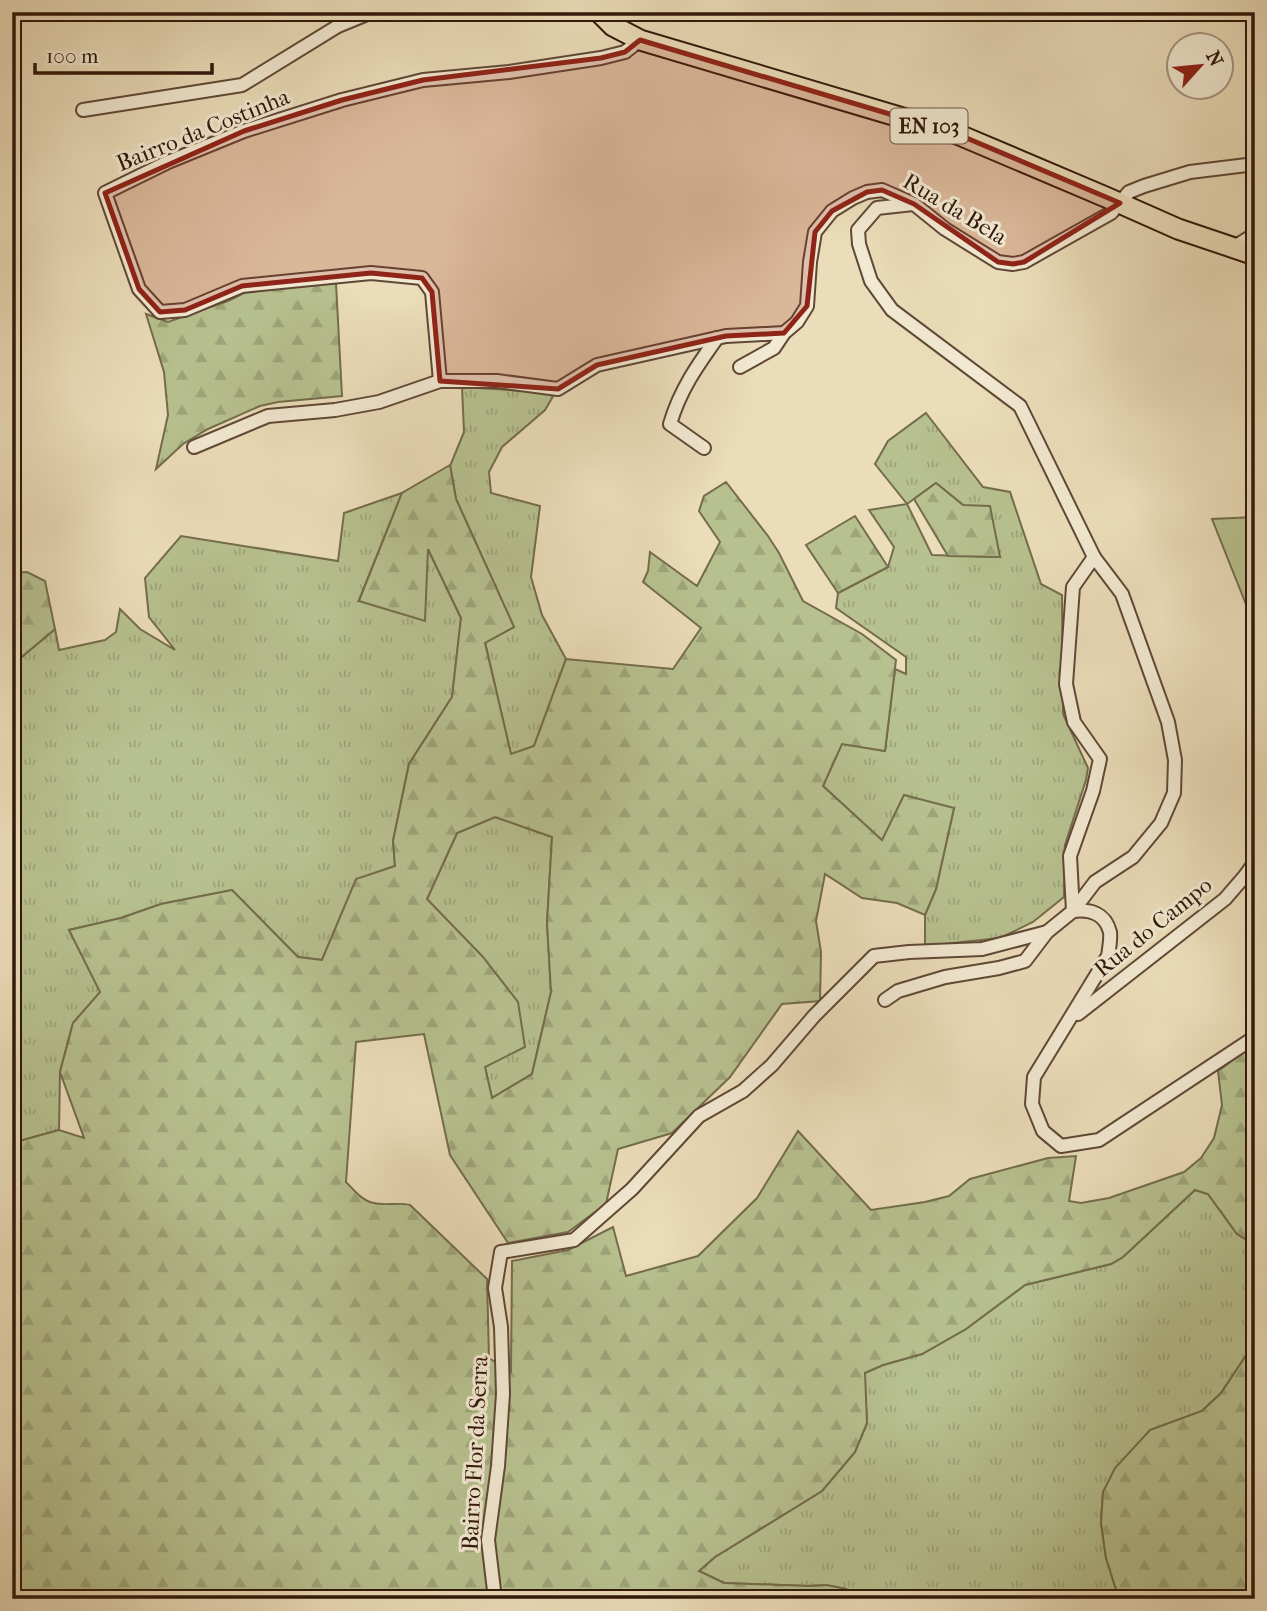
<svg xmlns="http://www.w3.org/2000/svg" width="1267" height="1611" viewBox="0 0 1267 1611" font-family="'IM FELL French Canon',serif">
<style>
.grass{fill:url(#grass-tufts);stroke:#746c4c;stroke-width:2;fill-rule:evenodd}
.forest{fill:url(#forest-firs);stroke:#746c4c;stroke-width:2;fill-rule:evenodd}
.garden{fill:#b7c18f;stroke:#746c4c;stroke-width:2}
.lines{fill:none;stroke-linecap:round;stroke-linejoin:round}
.street-casing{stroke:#604836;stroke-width:16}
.primary-casing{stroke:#31170a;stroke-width:23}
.street{stroke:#f2e9d2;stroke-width:12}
.primary{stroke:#ebddb9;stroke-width:19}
.marked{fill:#8f2418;fill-opacity:0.2;stroke:#8f2418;stroke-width:5;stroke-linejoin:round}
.labels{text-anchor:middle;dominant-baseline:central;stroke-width:6;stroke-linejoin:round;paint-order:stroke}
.shield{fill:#f2e9d2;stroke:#6b5646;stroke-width:2}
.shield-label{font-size:21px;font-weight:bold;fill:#31170a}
.street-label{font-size:23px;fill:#31170a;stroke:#f2e9d2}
</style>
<defs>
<pattern id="grass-tufts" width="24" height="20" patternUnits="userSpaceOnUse" patternTransform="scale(1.75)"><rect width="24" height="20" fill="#b7c18f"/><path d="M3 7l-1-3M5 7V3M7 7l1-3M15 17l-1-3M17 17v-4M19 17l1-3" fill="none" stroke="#9ea57a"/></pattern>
<pattern id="forest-firs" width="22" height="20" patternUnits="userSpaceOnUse" patternTransform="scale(1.75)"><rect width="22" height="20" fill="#b7c18f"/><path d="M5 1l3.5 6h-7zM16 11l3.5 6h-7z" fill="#9ea57a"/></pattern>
</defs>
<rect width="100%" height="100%" fill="#ebddb9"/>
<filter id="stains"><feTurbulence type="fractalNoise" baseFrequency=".00286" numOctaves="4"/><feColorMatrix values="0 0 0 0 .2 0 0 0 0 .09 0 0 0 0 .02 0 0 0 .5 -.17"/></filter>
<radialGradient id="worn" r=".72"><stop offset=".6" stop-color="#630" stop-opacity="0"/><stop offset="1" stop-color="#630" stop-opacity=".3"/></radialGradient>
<g class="grass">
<polygon points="462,387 555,393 545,410 502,447 489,472 491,493 540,506 531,577 542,615 566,659 534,746 511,755 485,642 514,627 456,499 450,466 464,432"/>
<path d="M 926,413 L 983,487 L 1010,492 L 1041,584 L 1062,595 L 1063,714 L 1088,768 L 1086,780 L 1065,845 L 1064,897 L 1033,922 L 1000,938 L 925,946 L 925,915 L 936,889 L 954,808 L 882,841 L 823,786 L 842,743 L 885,751 L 895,669 L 906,674 L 906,657 L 836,608 L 838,593 L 888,567 L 894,547 L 869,510 L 907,504 L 875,464 L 888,441 ZM 936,483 L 963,505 L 1000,557 L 932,555 L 907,504 Z"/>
<polygon points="402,493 359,600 427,547 461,618 452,697 409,764 393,841 395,866 356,880 322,960 298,957 232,890 161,904 121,918 69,930 101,992 73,1023 60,1072 59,1130 12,1143 12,669 17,661 55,629 59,650 105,640 116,632 120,609 140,629 175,650 149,617 145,578 181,536 338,561 344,513"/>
<polygon points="495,817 552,837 547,923 551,992 532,1074 492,1098 485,1067 427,899 457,833"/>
<polygon points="1195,1190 1208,1194 1237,1234 1255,1245 1255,1342 1221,1393 1202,1411 1150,1430 1103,1492 1101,1523 1106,1558 1119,1599 860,1599 846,1589 826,1585 808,1586 724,1583 699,1571 715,1557 822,1491 855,1452 867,1423 864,1373 883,1365 922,1354 966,1329 1025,1285 1111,1264 1123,1257"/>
</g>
<g class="forest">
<polygon points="336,283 342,396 278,402 260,406 208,429 183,444 156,469 168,415 164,372 146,314 168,322 228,301 246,292"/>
<polygon points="12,455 15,573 27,572 45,581 55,629 17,661 12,669"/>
<path d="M 450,465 L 456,499 L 514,627 L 485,643 L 511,754 L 534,746 L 566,659 L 673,669 L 701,628 L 643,582 L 648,571 L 650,552 L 697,586 L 720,542 L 699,511 L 704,496 L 726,482 L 768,536 L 779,553 L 803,601 L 862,634 L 896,660 L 885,751 L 842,744 L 823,786 L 882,840 L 904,795 L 954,808 L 936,889 L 925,915 L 897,903 L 862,898 L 825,874 L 816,921 L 821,952 L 820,1001 L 782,1004 L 730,1077 L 672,1133 L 618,1149 L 606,1204 L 568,1232 L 508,1243 L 450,1155 L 424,1034 L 356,1042 L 346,1182 C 354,1190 362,1201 374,1203 C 385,1206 398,1202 410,1205 L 487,1279 L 489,1358 L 511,1372 L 512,1261 L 568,1250 L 613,1227 L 626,1276 L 698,1256 L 757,1198 L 798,1131 L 871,1210 L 925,1202 L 949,1196 L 970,1179 L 1048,1158 L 1076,1156 L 1069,1201 L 1081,1203 L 1109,1198 L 1184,1172 L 1201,1158 L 1214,1138 L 1222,1105 L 1218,1071 L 1255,1044 L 1255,1245 L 1237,1234 L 1208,1194 L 1195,1190 L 1123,1257 L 1111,1264 L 1025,1285 L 966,1329 L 922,1354 L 883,1365 L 865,1373 L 867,1423 L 855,1452 L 822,1491 L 715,1557 L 699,1571 L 724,1583 L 808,1586 L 826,1585 L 846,1589 L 860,1599 L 12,1599 L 12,1143 L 59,1130 L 84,1138 L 60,1072 L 73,1023 L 100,992 L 69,930 L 121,918 L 161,904 L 232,890 L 298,957 L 322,960 L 356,879 L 395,866 L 393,841 L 409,764 L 452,697 L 461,618 L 428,549 L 425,621 L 359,601 L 402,493 ZM 495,817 L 552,837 L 547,923 L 551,992 L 532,1074 L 492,1098 L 485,1067 L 525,1047 L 518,1002 L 483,957 L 427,899 L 457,833 Z"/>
<polygon points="936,483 963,505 990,506 1000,557 948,556 914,499"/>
<polygon points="855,516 888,567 838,593 806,545"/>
<polygon points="1255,1342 1255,1599 1119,1599 1106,1558 1101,1523 1103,1492 1115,1468 1150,1430 1202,1411 1221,1393"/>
</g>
<polygon class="garden" points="1255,517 1255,627 1212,519"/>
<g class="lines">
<g class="street-casing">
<g id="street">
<polyline points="1254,12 1255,13"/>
<polyline points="640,40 625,52 601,58 509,72 423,80 342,100 244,131 168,162 105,193 139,289 160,312 185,310 242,286 371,273 422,278 432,292 440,381 497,381 558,389 597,365 726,336 784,333 797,322 807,306 810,262 815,232 832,211 853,198 867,192 882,190 914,204 945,229 998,262 1013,264 1024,262 1111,213 1129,192 1144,186 1190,172 1255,164"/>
<polyline points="83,110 242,85 338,26 372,12"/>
<polyline points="913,204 877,208 858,230 859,244 871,281 892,310 1020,406 1094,557 1073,587 1066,684 1074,722 1100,759 1093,791 1070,856 1073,911"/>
<polyline points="1234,247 1255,234"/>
<polyline points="740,367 774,348 784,333"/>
<polyline points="194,447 268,416 335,410 379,402 440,381"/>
<path d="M 704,448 L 670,424 C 680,390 697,366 717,338"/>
<path d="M 1073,911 C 1090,909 1105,913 1110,932 C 1111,939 1109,949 1108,956 L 1034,1077 L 1032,1104 L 1043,1131 L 1061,1146 L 1099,1140 L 1255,1037"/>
<polyline points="885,1000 898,991 945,977 999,968 1025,961 1047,932"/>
<polyline points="1078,1014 1225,899 1244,877 1255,862"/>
<polyline points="495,1599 488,1540 498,1466 503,1394 501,1327 495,1288 501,1252 574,1240 632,1189 699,1116 743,1091 772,1065 814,1016 874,956 909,952 982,949 1047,932 1073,911 1095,882 1133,857 1161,823 1174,793 1175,760 1168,722 1122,594 1094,557"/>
</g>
</g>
<g class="primary-casing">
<polyline id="primary" points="599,12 613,26 640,40 957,134 1108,198 1178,229 1255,255"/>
</g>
<use href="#street" class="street"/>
<use href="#primary" class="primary"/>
</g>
<path class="marked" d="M 640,40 L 957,134 L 1120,203 L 1024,262 L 1013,264 L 998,262 L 914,204 L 882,190 L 867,192 L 832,211 L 815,232 L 807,306 L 784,333 L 726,336 L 597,365 L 558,389 L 440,381 L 432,292 L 422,278 L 371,273 L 242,286 L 185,310 L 160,312 L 139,289 L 105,193 L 244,131 L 342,100 L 423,80 L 601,58 L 625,52 Z"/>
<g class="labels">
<rect class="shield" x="890.5" y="108.5" width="77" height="35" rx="5"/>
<g class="shield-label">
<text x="929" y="126">EN 103</text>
</g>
<g class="street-label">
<text transform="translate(203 130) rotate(-22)">Bairro da Costinha</text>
<text transform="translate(955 209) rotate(31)">Rua da Bela</text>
<text transform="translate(1153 927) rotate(-39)">Rua do Campo</text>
<text transform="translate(475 1453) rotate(-87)">Bairro Flor da Serra</text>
</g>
</g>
<rect width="1267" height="1611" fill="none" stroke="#ebddb9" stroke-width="42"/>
<rect x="14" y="14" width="1239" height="1583" fill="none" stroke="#31170a" stroke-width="3.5"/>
<rect x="21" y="21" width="1225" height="1569" fill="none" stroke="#31170a" stroke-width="2"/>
<g transform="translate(1200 66) rotate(63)"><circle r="33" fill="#f2e9d2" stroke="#a59582" stroke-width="2"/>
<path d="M0-5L12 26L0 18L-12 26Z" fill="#8f2418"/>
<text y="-10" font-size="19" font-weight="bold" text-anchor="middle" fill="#31170a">N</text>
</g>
<path d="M35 63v10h177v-10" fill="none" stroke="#31170a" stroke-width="3.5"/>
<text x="46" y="63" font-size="21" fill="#31170a" stroke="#f2e9d2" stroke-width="5" paint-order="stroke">100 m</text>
<rect width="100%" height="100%" filter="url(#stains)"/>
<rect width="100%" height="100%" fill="url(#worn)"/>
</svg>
